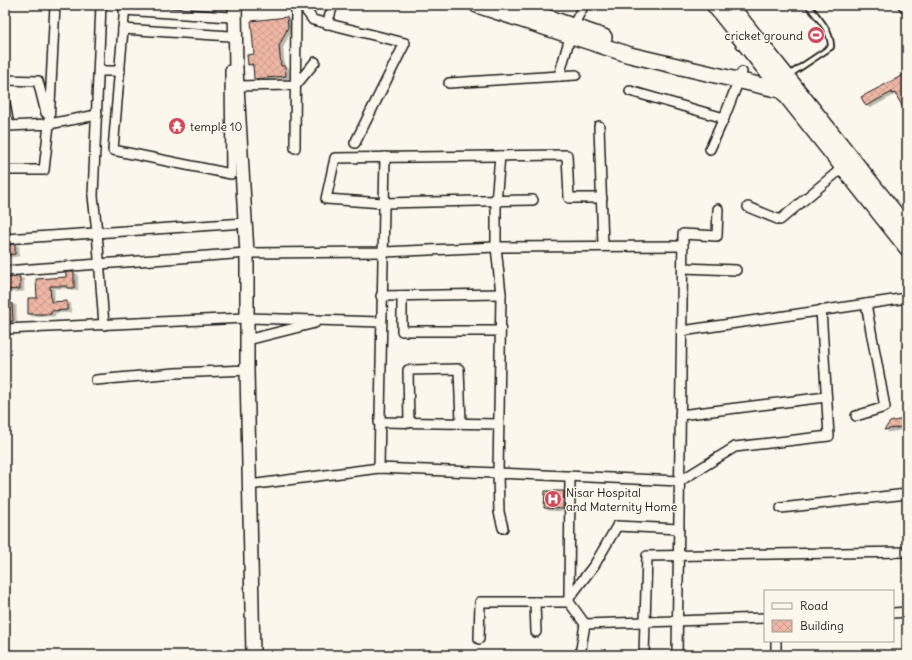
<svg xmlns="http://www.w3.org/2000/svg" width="912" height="660" viewBox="0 0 912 660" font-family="Delius,sans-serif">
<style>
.building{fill:url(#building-cross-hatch);stroke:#1c1c1c;filter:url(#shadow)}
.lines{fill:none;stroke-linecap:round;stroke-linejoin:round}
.lane-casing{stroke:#1c1c1c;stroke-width:8}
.street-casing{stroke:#1c1c1c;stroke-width:12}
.secondary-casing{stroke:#1c1c1c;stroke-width:16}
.primary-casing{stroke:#1c1c1c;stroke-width:18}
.lane{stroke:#fbf7ec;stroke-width:4.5}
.street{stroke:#fbf7ec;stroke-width:9}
.secondary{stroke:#fbf7ec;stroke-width:13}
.primary{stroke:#fbf7ec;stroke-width:15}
.labels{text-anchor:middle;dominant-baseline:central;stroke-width:3;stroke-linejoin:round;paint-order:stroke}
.poi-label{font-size:12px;fill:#1c1c1c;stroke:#fbf7ec;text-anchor:start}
</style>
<defs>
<pattern id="building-cross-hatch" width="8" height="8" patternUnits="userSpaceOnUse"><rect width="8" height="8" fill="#eeb6a4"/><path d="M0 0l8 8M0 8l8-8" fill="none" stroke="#cc9c8d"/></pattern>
<filter id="shadow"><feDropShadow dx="3.5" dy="2" stdDeviation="0" flood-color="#0004"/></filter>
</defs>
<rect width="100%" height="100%" fill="#fbf7ec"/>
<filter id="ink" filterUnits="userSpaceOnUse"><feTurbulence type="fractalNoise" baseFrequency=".025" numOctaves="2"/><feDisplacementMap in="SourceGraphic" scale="8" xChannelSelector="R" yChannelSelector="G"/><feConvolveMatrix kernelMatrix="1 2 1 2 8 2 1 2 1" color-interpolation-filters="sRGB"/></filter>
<g filter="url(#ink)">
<g class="building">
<polygon points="287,17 288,27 279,46 281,66 285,66 286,76 254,79 253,64 248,65 247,55 254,54 251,21"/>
<polygon points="907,73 907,115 895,93 892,94 892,92 866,106 861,97"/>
<polygon points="15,244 15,254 5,255 5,245"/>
<polygon points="66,272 74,272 74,288 67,288 67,286 50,286 51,302 67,301 67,310 51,311 51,314 28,314 28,298 37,298 36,279 66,277"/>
<polygon points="20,277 20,289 5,290 5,278"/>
<polygon points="5,303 12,303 13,321 6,321"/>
<polygon points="907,418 907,426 884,430 890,422"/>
<polygon points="545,491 564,491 563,509 544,508"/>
</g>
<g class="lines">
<g class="lane-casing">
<path id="lane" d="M 789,75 L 831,47 C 831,30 818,18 808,5"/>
</g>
<g class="street-casing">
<g id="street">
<polyline points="55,5 49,124 97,115"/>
<polyline points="101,5 93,196 97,232 104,325"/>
<polyline points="125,5 113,150 231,174 230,70"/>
<polyline points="302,5 313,20 405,43 355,143"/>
<polyline points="903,5 907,10"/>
<polyline points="124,10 230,17"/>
<polyline points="327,24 333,5"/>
<polyline points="573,26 584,5"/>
<polyline points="123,29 230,36"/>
<polyline points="99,71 120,71"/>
<polyline points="559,76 570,37"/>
<polyline points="5,80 38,81 46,113"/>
<polyline points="449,83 576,75"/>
<polyline points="237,86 296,85 315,62"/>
<polyline points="630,91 724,118"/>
<polyline points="5,103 9,126 49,124 44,170 5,170"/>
<polyline points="599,126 603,246"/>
<polyline points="295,148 296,5"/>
<polyline points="710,149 724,118 742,72"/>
<polyline points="500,156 496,202 496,247 501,294 498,473 499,512 503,528"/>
<polyline points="533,200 383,203 326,199 335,158 567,155 569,198 602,198"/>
<polyline points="748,207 780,220 847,164"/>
<polyline points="5,239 245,223"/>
<polyline points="683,268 736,270"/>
<polyline points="5,271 247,253 384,252 496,247 683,246"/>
<polyline points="381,296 501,294"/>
<polyline points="402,296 402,331 500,331"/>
<polyline points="5,329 246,318 381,322"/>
<polyline points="682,331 907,298"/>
<polyline points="247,340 315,323"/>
<polyline points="96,380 175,373 247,370"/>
<polyline points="680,415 826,397"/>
<polyline points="856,416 885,407 866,304"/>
<polyline points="379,422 499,424"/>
<polyline points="409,423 408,370 459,369 461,423"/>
<polyline points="379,468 385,157"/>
<polyline points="249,485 379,468 680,481 735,447 829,436 821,310"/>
<polyline points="781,508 907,494"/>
<polyline points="569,598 595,564 617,526 679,529"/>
<polyline points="535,602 536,632"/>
<polyline points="569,602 585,624 765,618"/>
<polyline points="893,613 907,612"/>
<polyline points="479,639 480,602 569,602 570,476"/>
<polyline points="776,641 776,649"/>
<polyline points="580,655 585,624"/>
<polyline points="644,655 647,556 907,552"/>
<polyline points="677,655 683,234 717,236 718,209"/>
</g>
</g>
<g class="secondary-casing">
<polyline id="secondary" points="235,5 236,70 247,253 247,370 253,655"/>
</g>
<g class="primary-casing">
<g id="primary">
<polyline points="477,5 630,55 780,90 793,86"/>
<polyline points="512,5 604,37"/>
<polyline points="714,5 907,248"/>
<polyline points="730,5 907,228"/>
</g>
</g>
<use href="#lane" class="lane"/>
<use href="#street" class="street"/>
<use href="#secondary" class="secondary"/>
<use href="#primary" class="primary"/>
</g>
</g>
<defs>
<g id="stadium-disc" transform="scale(0.9)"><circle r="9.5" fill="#d1495b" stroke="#fbf7ec"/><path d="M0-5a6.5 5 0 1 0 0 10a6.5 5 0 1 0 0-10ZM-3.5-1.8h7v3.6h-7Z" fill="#fff"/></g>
<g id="temple-disc" transform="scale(0.9)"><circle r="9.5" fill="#d1495b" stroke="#fbf7ec"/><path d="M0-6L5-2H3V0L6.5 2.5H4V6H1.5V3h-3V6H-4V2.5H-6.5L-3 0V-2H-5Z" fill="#fff"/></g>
<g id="hospital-disc" transform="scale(0.9)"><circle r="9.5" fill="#d1495b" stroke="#fbf7ec"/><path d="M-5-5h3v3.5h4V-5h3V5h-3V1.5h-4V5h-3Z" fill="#fff"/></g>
</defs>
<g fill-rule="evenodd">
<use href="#stadium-disc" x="816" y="35"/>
<use href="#temple-disc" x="177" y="126"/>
<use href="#hospital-disc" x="553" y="499"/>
</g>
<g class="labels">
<g class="poi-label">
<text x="803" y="35" text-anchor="end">cricket ground</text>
<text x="190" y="126">temple 10</text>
<text x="566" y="492">Nisar Hospital<tspan x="566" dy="14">and Maternity Home</tspan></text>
</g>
</g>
<rect width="912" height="660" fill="none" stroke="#fbf7ec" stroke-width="20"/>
<rect x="10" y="10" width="892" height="640" fill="none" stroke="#1c1c1c" stroke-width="1.5" filter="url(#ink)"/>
<rect x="764" y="590" width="130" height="52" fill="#fbf7ec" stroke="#a29f99"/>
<rect x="772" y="603" width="20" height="6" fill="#fbf7ec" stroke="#a29f99"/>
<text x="800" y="610" font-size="12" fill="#1c1c1c">Road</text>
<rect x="772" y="620" width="20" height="12" fill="url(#building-cross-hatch)" stroke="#a29f99"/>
<text x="800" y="630" font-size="12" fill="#1c1c1c">Building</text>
</svg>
